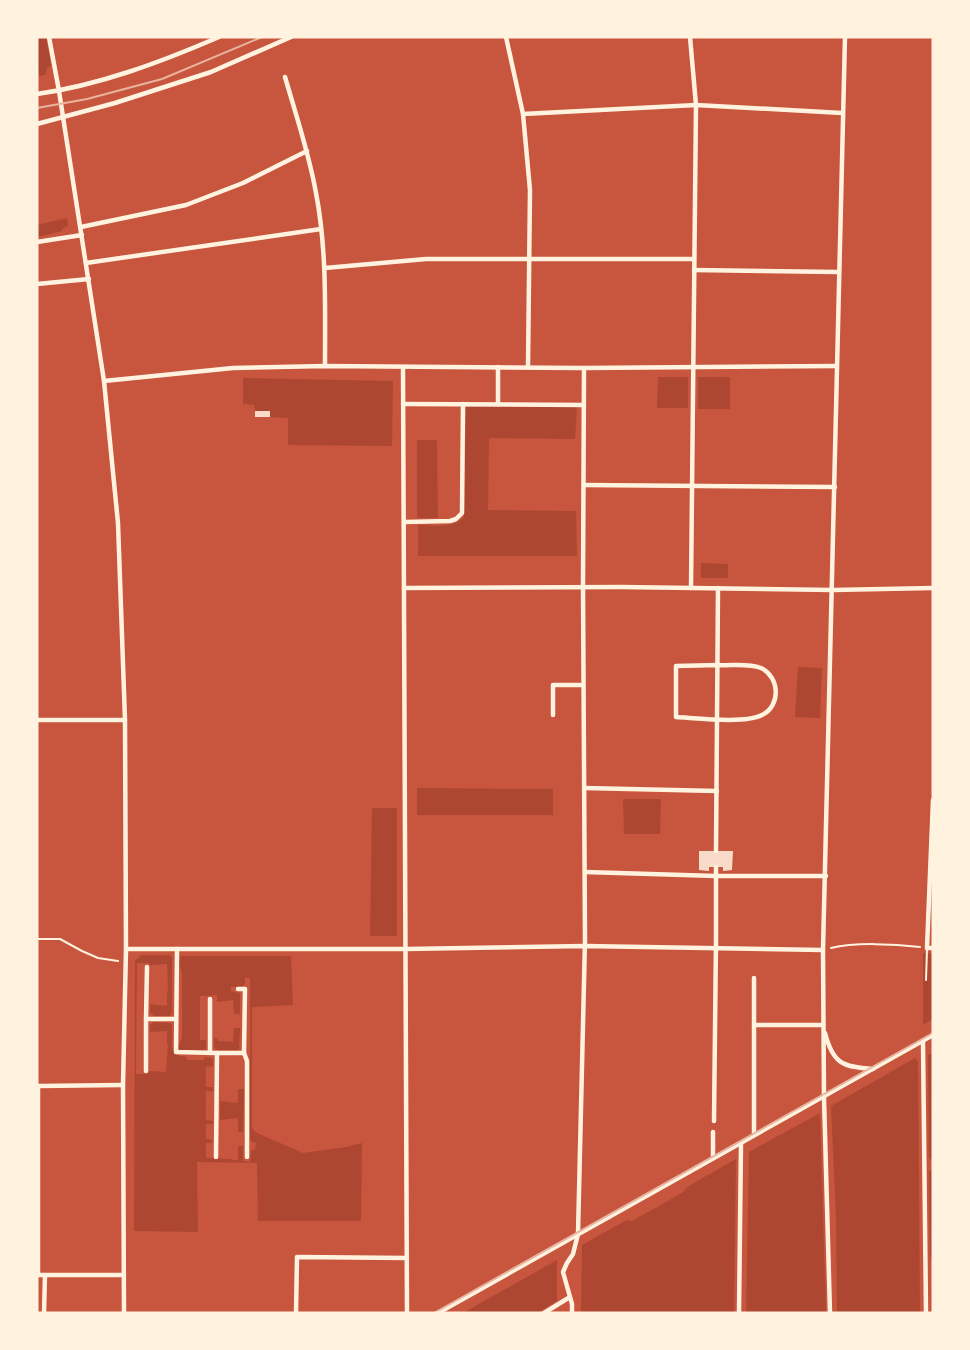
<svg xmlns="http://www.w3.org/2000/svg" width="970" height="1350" viewBox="0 0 970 1350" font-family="Mulish,sans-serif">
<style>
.green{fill:#ae4732}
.building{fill:#f7dbc8}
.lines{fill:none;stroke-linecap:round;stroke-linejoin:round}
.path{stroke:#fff3e0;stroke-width:2}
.service{stroke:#fff3e0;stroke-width:2}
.minor{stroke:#fff3e0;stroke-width:4.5}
.tram{stroke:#e9b49f;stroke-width:2}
</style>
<rect width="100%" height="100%" fill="#c8553d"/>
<g class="green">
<polygon points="37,37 46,37 51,66 48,67 45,75 37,76"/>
<polygon points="67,218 68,226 62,229 62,231 37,237 37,225"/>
<polygon points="658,377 688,377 688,408 657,408"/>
<rect x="698" y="377" width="32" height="32"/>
<polygon points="243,378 393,381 392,446 288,445 288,418 270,417 270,411 255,411 254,405 243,404"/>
<path d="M 466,407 L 577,407 L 575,439 L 489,438 L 488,510 L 576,511 L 577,556 L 418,556 L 418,525 C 433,525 453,529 464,517 Z"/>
<polygon points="417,440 437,440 438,518 417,518"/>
<polygon points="701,563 728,564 728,578 701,578"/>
<polygon points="798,667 822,668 820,718 795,717"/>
<polygon points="417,788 553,789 553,815 417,815"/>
<polygon points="623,799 661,799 660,834 624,834"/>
<polygon points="372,808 397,808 397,936 370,936"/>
<polygon points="923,953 933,954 933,1019 923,1025"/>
<path d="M 141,955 L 170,955 L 172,958 L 172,1012 L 170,1016 L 154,1016 L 150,1012 L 150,1004 L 167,1006 L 167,992 L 168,991 L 167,964 L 149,965 L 149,963 L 137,963 L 136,1074 L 148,1074 L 149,1071 L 150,1071 L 166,1072 L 168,1045 L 167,1044 L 167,1031 L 150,1032 L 150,1025 L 154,1022 L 170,1023 L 172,1025 L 172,1047 L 176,1055 L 187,1057 L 187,1060 L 204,1060 L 205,1057 L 211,1058 L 213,1060 L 213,1066 L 206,1067 L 206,1087 L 213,1087 L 213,1091 L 206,1091 L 206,1120 L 213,1121 L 213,1124 L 206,1124 L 206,1139 L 212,1140 L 212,1143 L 206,1143 L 206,1158 L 231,1159 L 232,1160 L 238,1160 L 238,1146 L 243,1146 L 243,1161 L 250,1162 L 251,1151 L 255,1149 L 256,1143 L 252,1142 L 250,1139 L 250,978 L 245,978 L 245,984 L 243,986 L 231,987 L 231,991 L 240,993 L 240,1014 L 234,1014 L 233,1000 L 217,1002 L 217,995 L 200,996 L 200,1040 L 206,1040 L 206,1049 L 202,1051 L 180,1051 L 178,1047 L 182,1038 L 182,972 C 179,966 178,962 181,956 L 291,956 L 293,1005 L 252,1007 L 252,1127 L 254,1131 L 257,1133 L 303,1153 L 346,1147 L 362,1143 L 361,1221 L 258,1221 L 257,1163 L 197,1162 L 198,1232 L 134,1231 L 135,961 Z"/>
<polygon points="234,1028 240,1028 239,1050 216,1050 214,1047 214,1038 217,1038 218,1041 233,1042"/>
<polygon points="933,1053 933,1162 929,1157 928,1055"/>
<polygon points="915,1058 918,1062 920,1313 837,1313 836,1219 831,1106"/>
<polygon points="238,1089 244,1089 243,1132 238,1132 238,1118 220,1120 220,1101 238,1103"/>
<polygon points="820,1113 826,1313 746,1313 749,1152"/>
<polygon points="736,1159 734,1313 581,1313 582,1245 627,1220 632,1221 682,1193 687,1187"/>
<polygon points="933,1168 933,1261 930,1256 929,1172"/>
<polygon points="557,1260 557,1301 537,1313 463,1313"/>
</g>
<g class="building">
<rect x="255" y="411" width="15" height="6"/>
<polygon points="699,851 733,851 732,870 723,871 723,867 709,867 709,871 699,870"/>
</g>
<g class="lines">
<g class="path">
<polyline points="37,939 60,939 82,951 98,958 118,961"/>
<path d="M 831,948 C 855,942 895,944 920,947"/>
</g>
<polyline class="service" points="926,980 927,949"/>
<g class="minor">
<polyline points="49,37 59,91 104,381 118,523 125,720 126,949 123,1085 124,1313"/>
<polyline points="506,37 523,114 530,190 528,367"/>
<polyline points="690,37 696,105 691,588"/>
<path d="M 285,77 C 296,115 309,153 316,193 C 327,250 325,308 325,366"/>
<path d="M 37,94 C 100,85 161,62 219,37"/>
<polyline points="523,114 696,105 842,113"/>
<polyline points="37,124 115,103 211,72 291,37"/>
<polyline points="81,227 186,205 243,183 307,151"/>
<polyline points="37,242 82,235"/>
<polyline points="86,263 321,229"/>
<polyline points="325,268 426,259 694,259"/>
<polyline points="694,270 838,272"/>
<polyline points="37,284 89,279"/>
<polyline points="403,367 407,1313"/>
<polyline points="498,367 498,404"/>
<polyline points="104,381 233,368 325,366 584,368 836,366"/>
<polyline points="403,404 584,405"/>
<polyline points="584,485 835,487"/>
<polyline points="404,522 450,521 456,519 462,513 463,404"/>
<polyline points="404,588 621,587 833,590 933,588"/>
<path d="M 718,665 C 731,666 748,663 761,668 C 780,677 781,706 762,715 C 745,724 696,718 676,717 L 676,666 Z"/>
<polyline points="553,715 553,685 583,685"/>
<polyline points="37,720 125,720"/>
<polyline points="584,788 717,791"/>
<polyline points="933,800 927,948 933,948"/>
<polyline points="716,851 718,588"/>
<polyline points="585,872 716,876 826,876"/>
<polyline points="126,949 406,949 585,946 823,950"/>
<polyline points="177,949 176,1052 217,1053 216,1157"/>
<polyline points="147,967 146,1019 176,1019"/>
<polyline points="754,978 754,1135"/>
<polyline points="238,989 245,989 244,1053"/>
<polyline points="754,1025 823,1025"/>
<path d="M 825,1033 C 833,1064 843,1067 873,1069"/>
<polyline points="923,1042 926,1313"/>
<polyline points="210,1053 210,999"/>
<polyline points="217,1053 244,1053 247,1061 247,1157"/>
<polyline points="146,1071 146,1019"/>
<polyline points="38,1086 123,1085"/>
<polyline points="714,1121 716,940 716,867"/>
<polyline points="713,1158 713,1132"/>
<polyline points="37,1275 38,1275 38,1086"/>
<polyline points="38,1275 124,1275"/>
<polyline points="44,1313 45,1275"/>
<polyline points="296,1313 297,1257 407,1258"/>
<polyline points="438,1313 933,1035"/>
<polyline points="544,1313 570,1297"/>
<polyline points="572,1313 572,1304 563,1272 567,1263 573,1254 578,1234 585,940 583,586 584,368"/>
<polyline points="739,1313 741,1143"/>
<polyline points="830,1313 824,1098 823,950 845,37"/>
</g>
<g class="tram">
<polyline points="37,108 87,99 162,79 262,37"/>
<polyline points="434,1313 933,1033"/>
</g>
</g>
<rect width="970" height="1350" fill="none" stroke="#fff3e0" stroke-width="77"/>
</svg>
